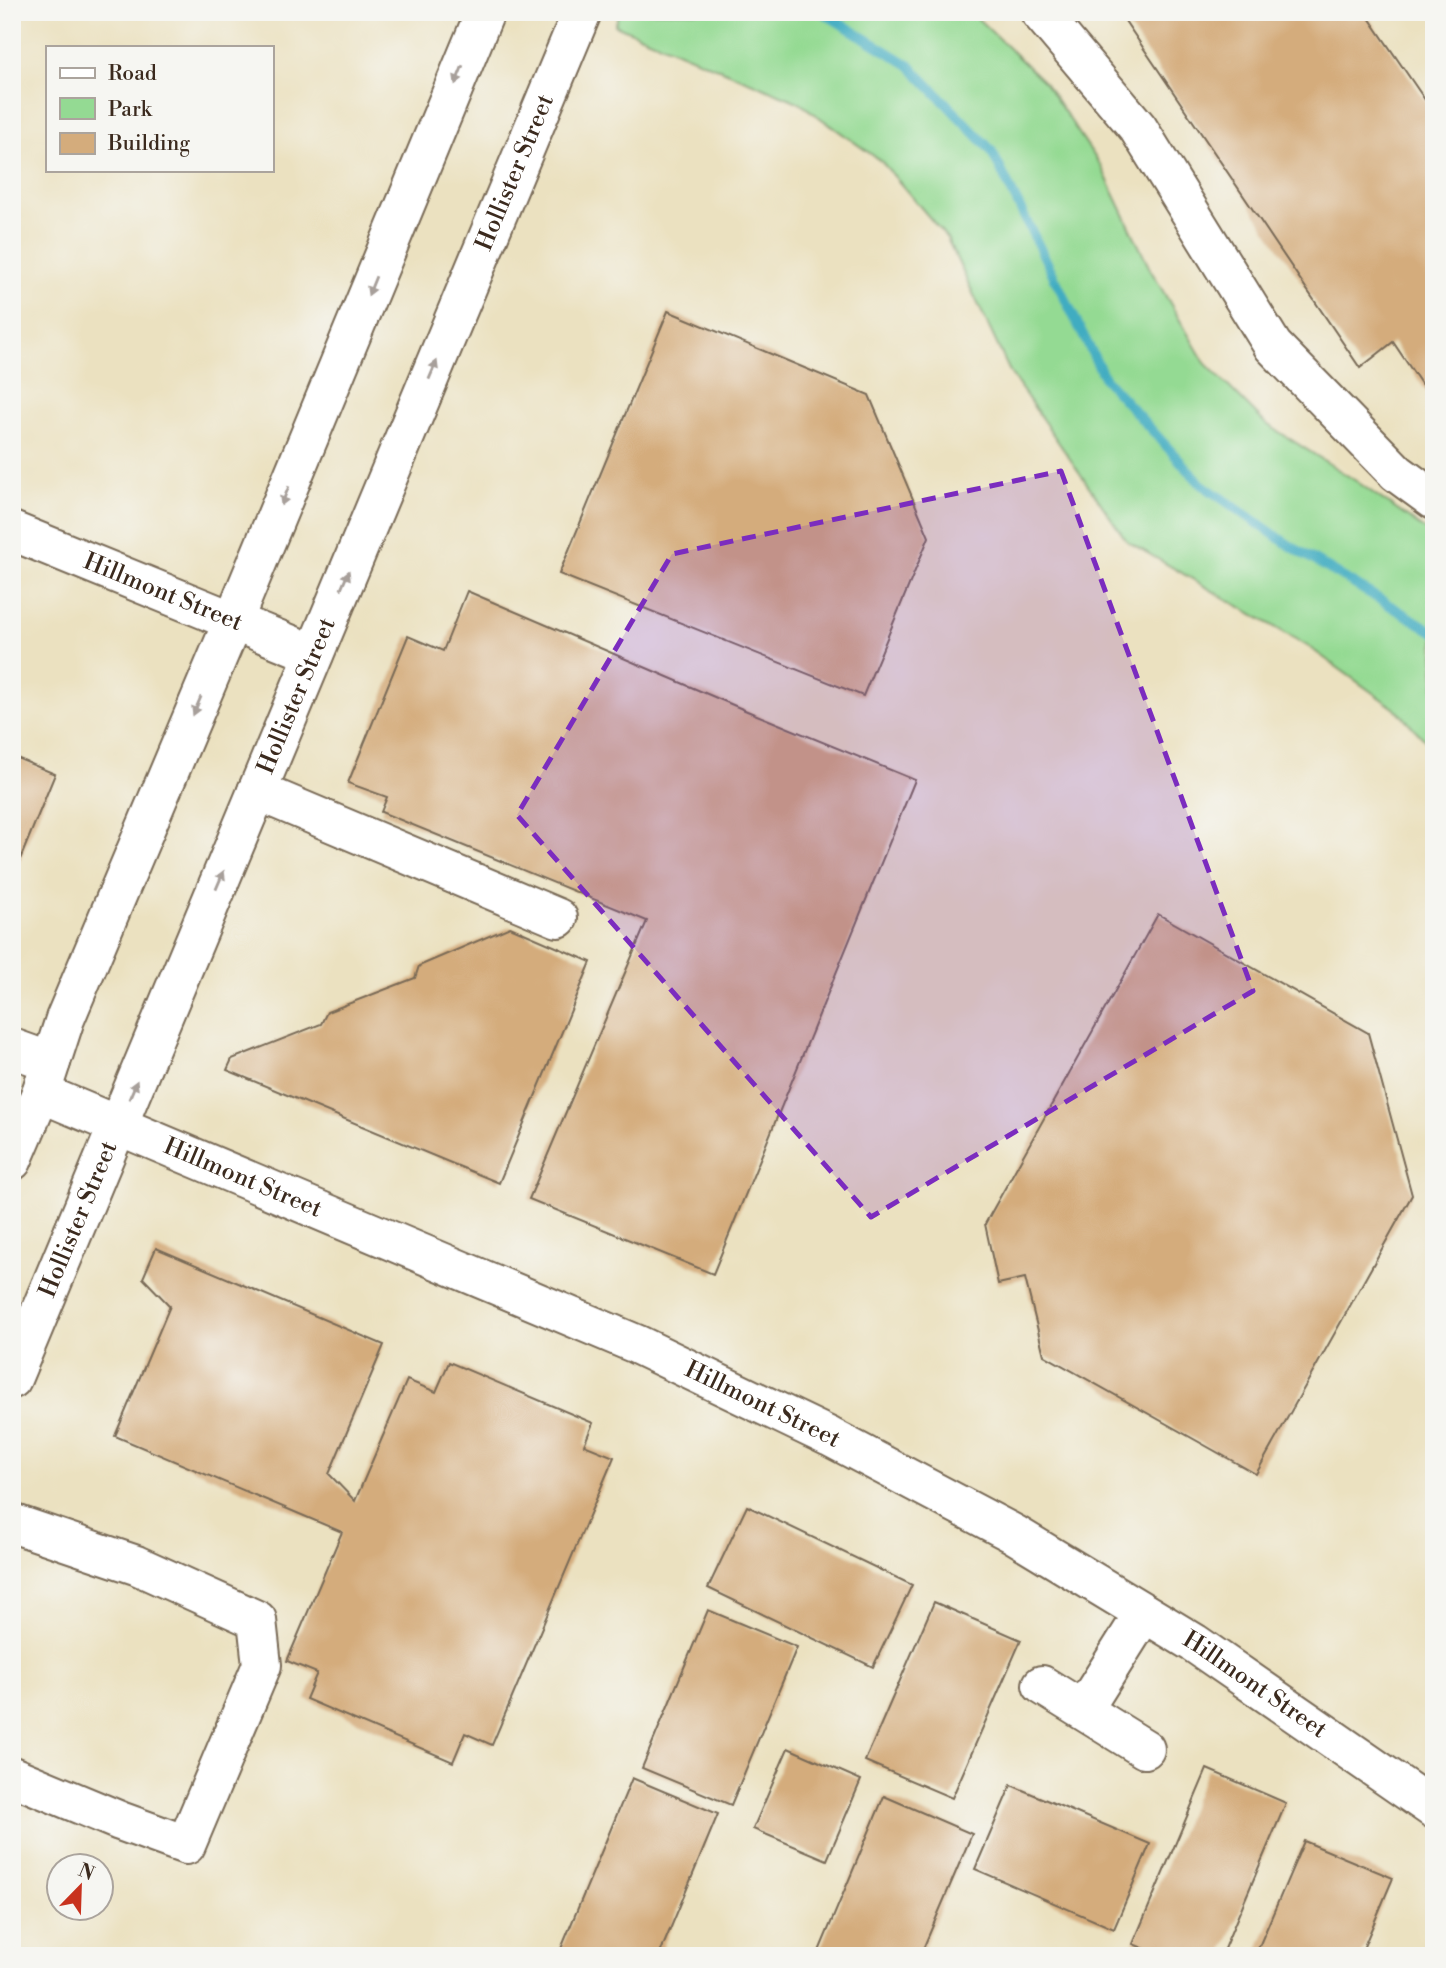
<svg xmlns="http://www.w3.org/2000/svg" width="1446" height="1968" viewBox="0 0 1446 1968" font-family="'Libre Bodoni',serif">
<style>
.green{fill:#94da93;stroke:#688258;stroke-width:2}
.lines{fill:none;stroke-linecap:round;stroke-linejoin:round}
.stream{stroke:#41acc1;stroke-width:10}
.building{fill:#d4ac7c}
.minor-casing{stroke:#796a57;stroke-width:42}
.major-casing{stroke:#796a57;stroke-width:42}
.minor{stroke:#fff;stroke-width:38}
.major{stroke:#fff;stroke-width:38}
.oneway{fill:#a79f9a}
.marked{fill:#7b2cbf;fill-opacity:0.2;stroke:#7b2cbf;stroke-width:5;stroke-dasharray:14 9;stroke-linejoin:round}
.labels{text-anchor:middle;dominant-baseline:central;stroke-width:6;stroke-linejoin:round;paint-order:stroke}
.street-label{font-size:24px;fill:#3b2a1e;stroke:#f6f6f2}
</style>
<rect width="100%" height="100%" fill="#f6f6f2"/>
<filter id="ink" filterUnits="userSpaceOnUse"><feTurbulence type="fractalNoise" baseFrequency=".0143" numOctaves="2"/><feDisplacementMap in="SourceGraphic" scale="14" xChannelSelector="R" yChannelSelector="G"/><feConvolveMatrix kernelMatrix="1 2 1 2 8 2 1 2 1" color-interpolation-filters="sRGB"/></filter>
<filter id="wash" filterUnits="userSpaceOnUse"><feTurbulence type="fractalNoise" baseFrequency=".00686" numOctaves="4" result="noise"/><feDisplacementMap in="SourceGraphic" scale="28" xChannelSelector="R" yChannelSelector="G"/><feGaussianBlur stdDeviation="1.57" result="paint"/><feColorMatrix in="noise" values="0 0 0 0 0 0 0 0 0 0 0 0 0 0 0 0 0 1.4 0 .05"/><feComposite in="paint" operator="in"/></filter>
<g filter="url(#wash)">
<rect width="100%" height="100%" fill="#ebe1c0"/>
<polygon class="green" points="620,12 970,12 973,14 1045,83 1101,166 1150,269 1205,363 1265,423 1356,481 1434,536 1434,750 1398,711 1309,647 1127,541 1011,374 947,238 882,162 798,102 615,25"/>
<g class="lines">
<polyline class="stream" points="822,12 909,65 991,150 1105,379 1201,484 1289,545 1434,632"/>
</g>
<g id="blocks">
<g class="building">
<polygon points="1119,12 1365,12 1434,113 1434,403 1393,342 1360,368"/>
<polygon points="668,311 869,395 929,537 863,696 559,574"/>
<polygon points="467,591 747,711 915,780 713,1274 529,1199 647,921 381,812 387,797 348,783 408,636 443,651"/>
<polygon points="12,756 55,774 12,879"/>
<polygon points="1158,914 1368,1033 1412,1195 1256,1474 1044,1355 1025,1278 998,1284 985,1224"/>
<polygon points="510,927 591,962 499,1183 227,1070 232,1059 321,1024 327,1012 415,978 419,966"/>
<polygon points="156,1248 384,1345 329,1474 355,1501 407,1380 436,1392 449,1362 593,1423 584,1445 614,1457 492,1745 465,1733 453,1762 306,1699 317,1673 287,1661 342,1532 115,1436 170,1306 143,1278"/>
<polygon points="747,1506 912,1585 873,1667 708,1588"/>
<polygon points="934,1602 1021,1640 952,1798 865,1761"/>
<polygon points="708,1610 797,1647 731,1805 642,1768"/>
<polygon points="788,1748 861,1780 827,1860 753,1829"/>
<polygon points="1207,1769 1286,1803 1221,1956 1162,1956 1133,1944"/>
<polygon points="632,1778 718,1814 659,1956 558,1956"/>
<polygon points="1011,1785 1150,1844 1114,1929 975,1869"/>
<polygon points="884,1796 972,1834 920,1956 817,1956"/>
<polygon points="1304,1841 1393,1878 1360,1956 1255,1956"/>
</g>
</g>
</g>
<g filter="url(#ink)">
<use href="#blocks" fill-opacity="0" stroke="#796a57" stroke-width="2"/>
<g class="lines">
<g class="minor-casing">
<g id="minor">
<polyline points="1040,12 1138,128 1273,346 1397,473 1434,500"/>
<path id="s1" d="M 12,531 L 314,654"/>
<polyline points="257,791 558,918"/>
<polyline points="12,1048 51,1062"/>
<path id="s2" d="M 41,1093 L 636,1344 L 830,1437 L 1014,1534 L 1194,1643 L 1434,1809"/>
<polyline points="12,1523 136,1565 257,1620 262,1665 186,1845 120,1821 12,1776"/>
<polyline points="1042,1685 1145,1749"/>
<polyline points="1083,1710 1144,1613"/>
</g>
</g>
<g class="major-casing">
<g id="major">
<polyline points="12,1161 41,1093 65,1019 233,621 485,12"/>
<path id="s3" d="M 12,1379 L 582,12"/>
</g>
</g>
<use href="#minor" class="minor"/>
<use href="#major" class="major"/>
</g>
<defs><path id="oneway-solid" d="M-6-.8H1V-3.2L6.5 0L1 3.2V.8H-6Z" transform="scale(1.75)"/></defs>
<g class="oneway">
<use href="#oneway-solid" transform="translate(459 75) rotate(112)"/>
<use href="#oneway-solid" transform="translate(372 286) rotate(112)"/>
<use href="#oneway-solid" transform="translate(433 370) rotate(-67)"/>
<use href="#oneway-solid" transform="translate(285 496) rotate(112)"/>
<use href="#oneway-solid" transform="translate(345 580) rotate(-67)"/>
<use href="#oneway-solid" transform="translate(197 706) rotate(113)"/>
<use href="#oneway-solid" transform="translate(220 880) rotate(-67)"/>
<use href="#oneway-solid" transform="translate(133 1090) rotate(-67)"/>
</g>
</g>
<path class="marked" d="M 1061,471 L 1253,991 L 871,1217 L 517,815 L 672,554 Z"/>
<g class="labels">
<g class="street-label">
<text stroke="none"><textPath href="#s3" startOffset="1307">Hollister Street</textPath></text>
<text stroke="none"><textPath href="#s1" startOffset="163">Hillmont Street</textPath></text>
<text stroke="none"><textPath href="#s3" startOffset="740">Hollister Street</textPath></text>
<text stroke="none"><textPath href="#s2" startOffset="219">Hillmont Street</textPath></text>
<text stroke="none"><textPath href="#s3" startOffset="173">Hollister Street</textPath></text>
<text stroke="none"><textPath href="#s2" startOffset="786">Hillmont Street</textPath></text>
<text stroke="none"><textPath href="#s2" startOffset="1353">Hillmont Street</textPath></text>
</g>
</g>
<rect width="1446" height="1968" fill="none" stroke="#f6f6f2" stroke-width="42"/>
<rect x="46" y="46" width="228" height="126" fill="#f6f6f2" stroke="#aba49d" stroke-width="2"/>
<rect x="60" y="68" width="35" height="10" fill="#ffffff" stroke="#aba49d" stroke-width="2"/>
<text x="108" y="80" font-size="21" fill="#3b2a1e">Road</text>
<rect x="60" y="98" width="35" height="21" fill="#94da93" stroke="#aba49d" stroke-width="2"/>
<text x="108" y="116" font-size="21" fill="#3b2a1e">Park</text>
<rect x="60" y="133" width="35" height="21" fill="#d4ac7c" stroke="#aba49d" stroke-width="2"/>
<text x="108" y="150" font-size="21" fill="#3b2a1e">Building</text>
<g transform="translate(80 1887) rotate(23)"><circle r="33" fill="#f6f6f2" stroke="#aba49d" stroke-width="2"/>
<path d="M0-5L12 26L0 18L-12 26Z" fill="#c8321e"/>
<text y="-10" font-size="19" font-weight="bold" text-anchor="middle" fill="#3b2a1e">N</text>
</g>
</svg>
